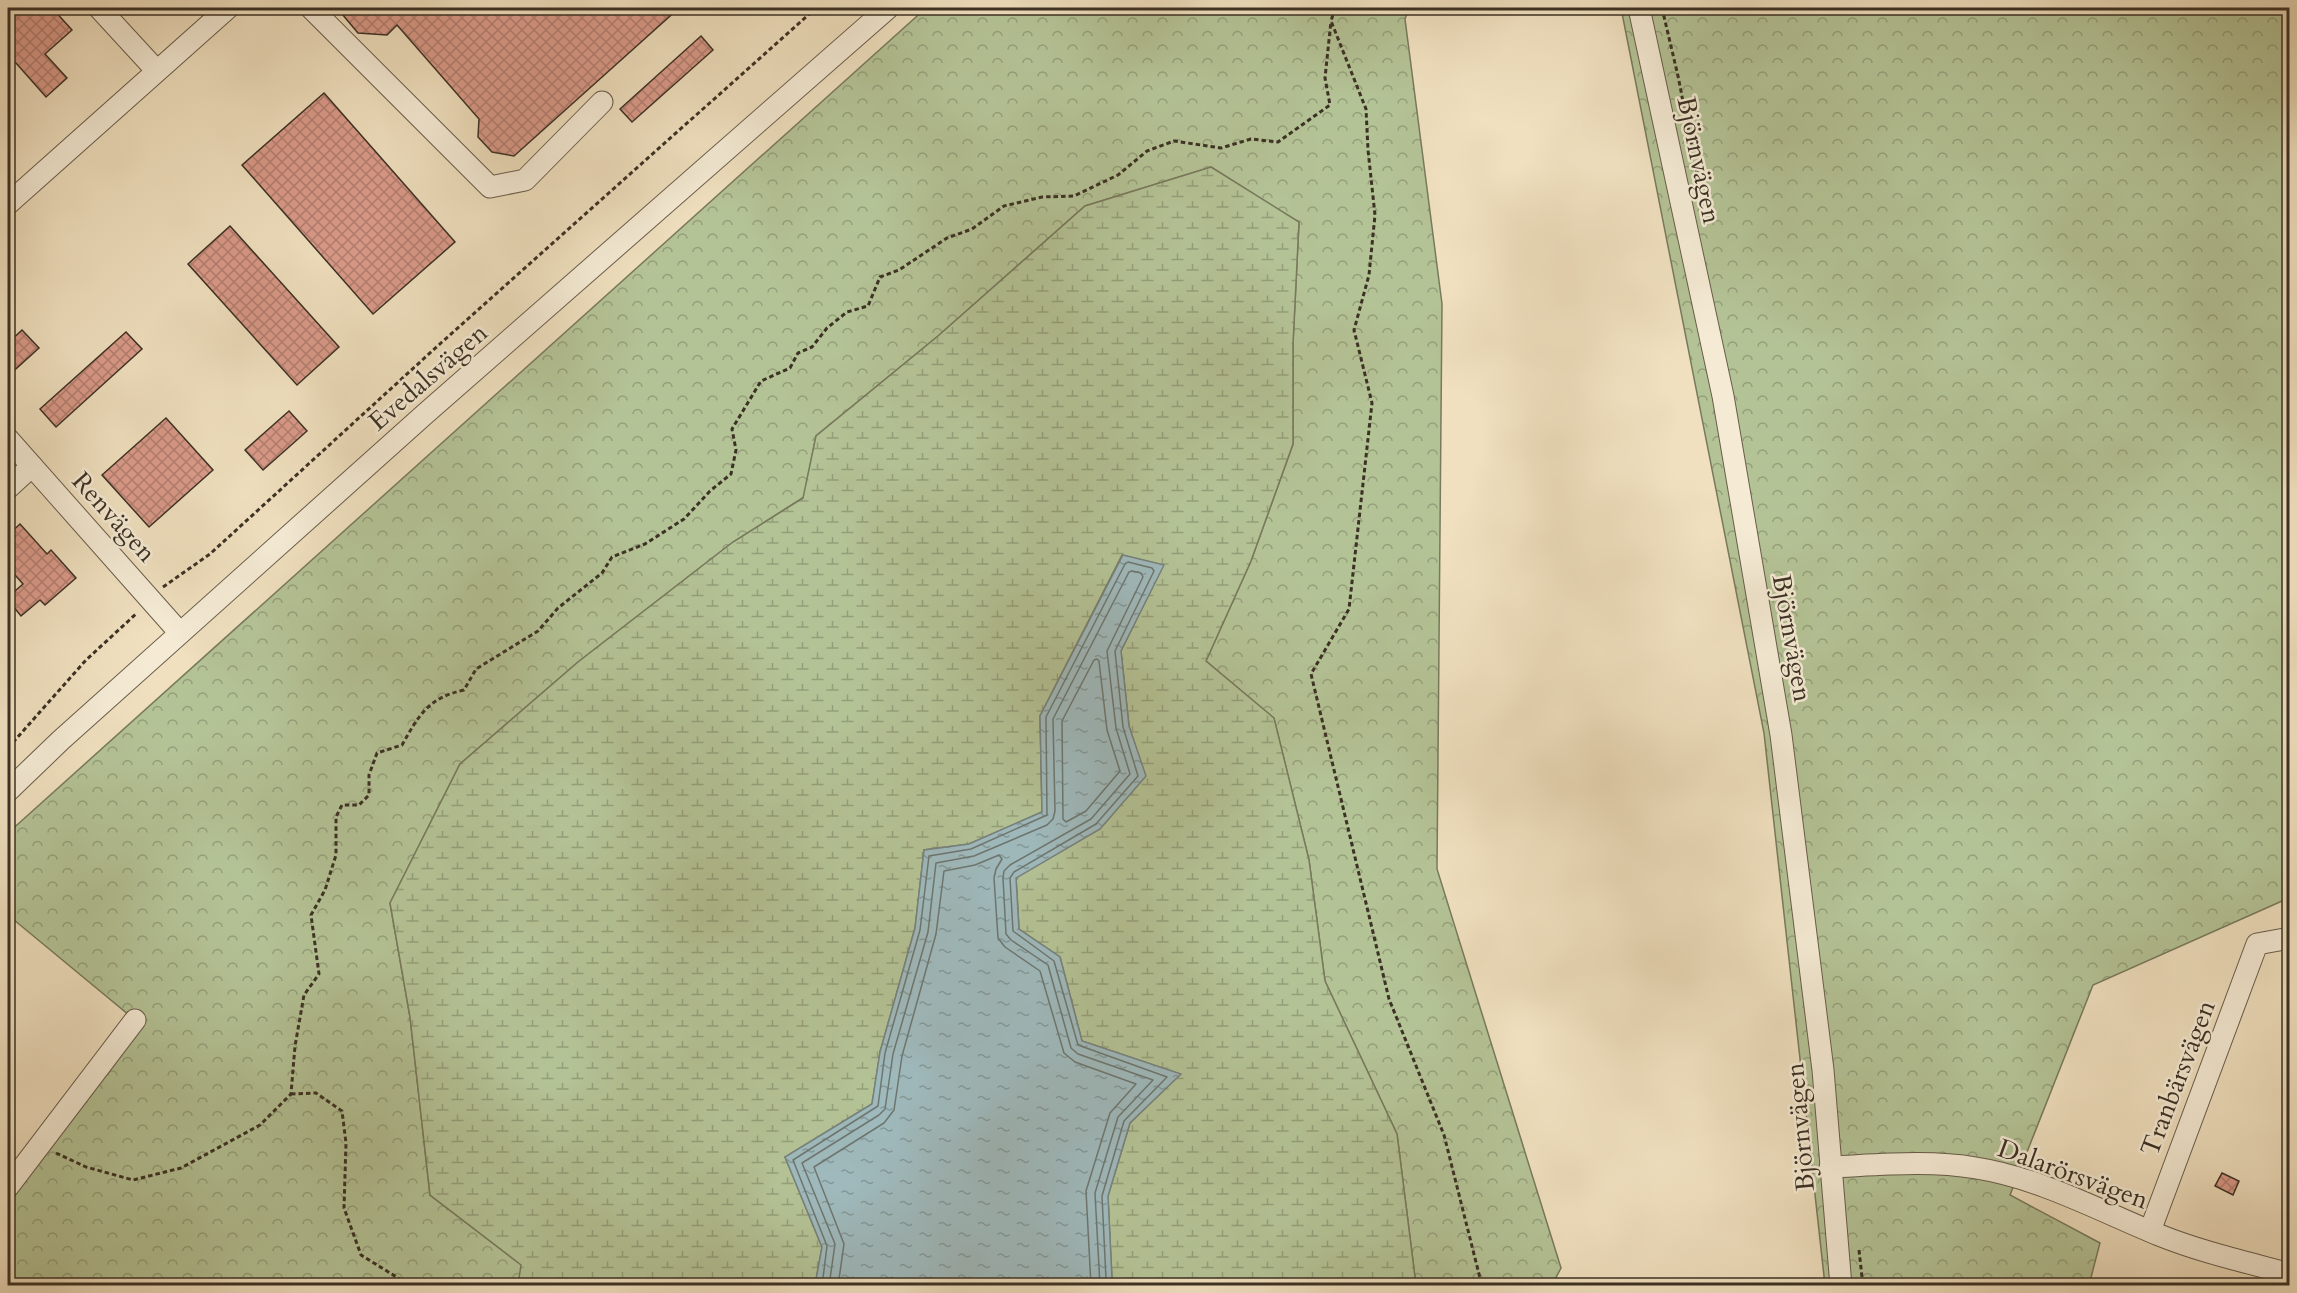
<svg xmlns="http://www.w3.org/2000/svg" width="2297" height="1293" viewBox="0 0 2297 1293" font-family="Cardo,serif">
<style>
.forest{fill:url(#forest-crowns);stroke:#787a5d;stroke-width:1.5}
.wetland{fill:url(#wetland-marsh);stroke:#787a5d;stroke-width:1.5}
.water{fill:url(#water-ripples);stroke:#778380;stroke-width:1.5}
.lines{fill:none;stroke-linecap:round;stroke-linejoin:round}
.shore{stroke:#6d7670;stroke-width:1.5}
.building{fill:url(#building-cross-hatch);stroke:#3b3124;stroke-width:1.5}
.minor-casing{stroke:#685d4b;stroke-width:23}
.path{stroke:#3b3124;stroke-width:3;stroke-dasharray:4.5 3;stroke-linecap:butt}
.minor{stroke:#f5ebd5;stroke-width:21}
.labels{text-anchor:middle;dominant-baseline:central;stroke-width:5;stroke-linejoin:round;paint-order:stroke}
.street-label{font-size:26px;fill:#3b3124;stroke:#f5ebd5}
</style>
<defs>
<pattern id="forest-crowns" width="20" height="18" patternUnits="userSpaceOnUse" patternTransform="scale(1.5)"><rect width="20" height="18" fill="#b4c396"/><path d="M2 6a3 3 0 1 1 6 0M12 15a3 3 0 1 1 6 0" fill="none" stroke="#949f7a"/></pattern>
<pattern id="wetland-marsh" width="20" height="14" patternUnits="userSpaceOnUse" patternTransform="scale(1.5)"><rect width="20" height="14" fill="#b4c396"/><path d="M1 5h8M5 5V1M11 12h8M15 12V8" fill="none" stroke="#949f7a"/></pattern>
<pattern id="water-ripples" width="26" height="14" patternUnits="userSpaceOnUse" patternTransform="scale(1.5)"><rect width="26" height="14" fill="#9fbabd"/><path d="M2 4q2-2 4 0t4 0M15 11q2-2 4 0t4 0" fill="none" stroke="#839899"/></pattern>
<pattern id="building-cross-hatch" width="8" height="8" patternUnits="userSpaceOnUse" patternTransform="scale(1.5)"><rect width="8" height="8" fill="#da9a89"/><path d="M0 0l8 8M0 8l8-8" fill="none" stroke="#b27e70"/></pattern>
</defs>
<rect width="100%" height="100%" fill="#f0e0bf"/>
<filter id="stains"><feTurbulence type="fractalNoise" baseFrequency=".00333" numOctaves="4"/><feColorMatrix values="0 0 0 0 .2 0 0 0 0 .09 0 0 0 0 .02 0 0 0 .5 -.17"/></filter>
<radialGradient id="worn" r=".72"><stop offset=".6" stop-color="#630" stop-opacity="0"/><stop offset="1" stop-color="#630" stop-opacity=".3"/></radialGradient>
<g class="forest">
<polygon points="926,8 1409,8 1405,19 1442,304 1437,869 1561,1268 1552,1285 1416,1285 1397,1134 1325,981 1309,860 1274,719 1206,661 1251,561 1293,444 1293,344 1299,223 1211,167 1085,206 938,336 816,436 804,497 733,542 578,662 460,764 390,903 410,1017 430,1195 522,1265 518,1285 8,1285 8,1187 135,1020 8,915 8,833"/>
<polygon points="1621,8 2289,8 2289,898 2093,985 2010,1195 2100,1243 2089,1285 1825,1285 1764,733"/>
</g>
<polygon class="wetland" points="1211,167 1299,222 1293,344 1293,444 1251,561 1206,661 1274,718 1309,860 1325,981 1397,1134 1416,1285 1122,1286 1112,1280 1108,1196 1130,1123 1180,1074 1082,1041 1060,957 1019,929 1016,877 1100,829 1145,776 1129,726 1121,651 1163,565 1122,555 1040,716 1042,812 969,844 924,850 915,928 880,1052 872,1104 785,1157 822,1247 815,1285 518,1285 521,1265 430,1195 410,1017 390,903 460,764 578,662 733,542 803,498 816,436 938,336 1085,206"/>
<polygon class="water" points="1123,555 1164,565 1121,651 1129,726 1146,776 1100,829 1016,878 1019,929 1060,957 1082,1041 1181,1074 1130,1123 1108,1196 1112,1279 1122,1285 815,1285 822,1247 785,1157 872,1104 880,1052 915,928 924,850 969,844 1042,812 1040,716"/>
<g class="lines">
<g class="shore">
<polygon points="1097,659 1099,661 1107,730 1120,771 1086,811 1066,822 1063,819 1062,721 1094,660"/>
<polyline points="822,1286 827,1246 793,1160 878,1106 885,1053 920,930 929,856 971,849 1047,815 1046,717 1125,564 1128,562 1152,568 1154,571 1115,651 1123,727 1138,776 1096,824 1014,872 1010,878 1013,931 1054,961 1078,1045 1167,1077 1124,1121 1102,1196 1106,1279 1110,1286"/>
<polyline points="829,1286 835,1244 802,1163 879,1115 885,1109 893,1054 928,932 936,863 974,856 1047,825 1053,819 1055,811 1053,719 1129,572 1132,571 1141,573 1143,577 1107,651 1116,728 1130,774 1091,819 1010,865 1004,871 1003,878 1006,934 1011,940 1048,965 1071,1048 1078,1054 1153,1080 1118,1117 1095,1193 1100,1286"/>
<polyline points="838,1286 844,1244 814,1167 884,1123 894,1110 902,1056 936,934 944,871 975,865 999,855 1002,859 996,869 994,878 998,938 1005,947 1040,971 1064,1053 1075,1062 1136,1084 1110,1113 1086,1191 1091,1286"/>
</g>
</g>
<g class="building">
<polygon points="8,8 52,8 72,30 45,54 67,78 46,97 8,54"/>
<polygon points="337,8 679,8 514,156 492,152 478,137 479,119 397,25 387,35 358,33"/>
<polygon points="701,36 713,50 632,122 620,109"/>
<polygon points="324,93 455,242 373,314 242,165"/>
<polygon points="230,226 339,347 297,385 188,264"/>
<polygon points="22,330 39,348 8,376 8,343"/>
<polygon points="126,332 142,349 56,427 40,409"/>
<polygon points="289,411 307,431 263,470 245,450"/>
<polygon points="166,418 213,470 149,527 102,475"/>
<polygon points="20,524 47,554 51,550 76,578 45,605 40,600 21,616 8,600 8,597 23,584 8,567 8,535"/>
<polygon points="2222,1173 2239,1181 2233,1195 2215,1186"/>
</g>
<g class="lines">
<g class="minor-casing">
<g id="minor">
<polyline points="99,8 156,70"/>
<polyline points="311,8 490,187 525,180 602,102"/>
<polyline points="1639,8 1723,396 1781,735 1823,1070 1841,1286"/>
<polyline points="8,204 228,8"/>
<polyline points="8,439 180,633"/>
<polyline points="8,488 32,466"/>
<polyline points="8,791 61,740 425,414 888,8"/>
<path d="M 1830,1167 C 1878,1165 1929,1160 1976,1168 C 2040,1178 2100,1211 2159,1235 C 2201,1252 2246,1262 2290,1274"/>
<polyline points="8,1187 135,1020"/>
<polyline points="2150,1231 2257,944 2290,938"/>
</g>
</g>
<g class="path">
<polyline points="1335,8 1331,21 1366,109 1368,150 1375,215 1369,275 1354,330 1372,403 1349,609 1311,674 1389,999 1444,1135 1482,1286"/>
<polyline points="1662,8 1678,76 1703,203"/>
<polyline points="163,587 210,554 442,342 816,8"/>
<polyline points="8,748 86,660 137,613"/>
<polyline points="291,1094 316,1093 342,1111 346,1143 344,1208 361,1255 411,1286"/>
<path d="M 56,1153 L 86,1167 L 133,1180 L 181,1168 L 260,1125 L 291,1094 L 295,1046 L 304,995 L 319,974 L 311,915 L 325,890 L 336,855 L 336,817 L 342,805 L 359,805 L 369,795 L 369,775 L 377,753 L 402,745 C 419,715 428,698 464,690 L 476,669 L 538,631 L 558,608 L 602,573 L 612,557 L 645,544 L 684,519 L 710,491 L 731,474 L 736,450 L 732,429 L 761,381 L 790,368 L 798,353 L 812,347 L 827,328 L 847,312 L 868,306 L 880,277 L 899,270 L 947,238 L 972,229 L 1004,206 L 1042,197 L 1074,196 L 1118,175 L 1147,151 L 1174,141 L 1221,148 L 1251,139 L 1278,142 L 1330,105 L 1325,78 L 1331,21"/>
<polyline points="1859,1250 1863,1286"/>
</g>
<use href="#minor" class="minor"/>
</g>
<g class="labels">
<g class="street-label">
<text transform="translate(1699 160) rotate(78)">Björnvägen</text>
<text transform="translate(428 377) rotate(-41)">Evedalsvägen</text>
<text transform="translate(114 517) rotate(48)">Renvägen</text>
<text transform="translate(1792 638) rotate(80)">Björnvägen</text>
<text transform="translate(2178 1078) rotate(-69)">Tranbärsvägen</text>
<text transform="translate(1800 1127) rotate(-95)">Björnvägen</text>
<text transform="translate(2073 1174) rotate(20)">Dalarörsvägen</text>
</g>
</g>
<rect width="2297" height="1293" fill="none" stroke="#f0e0bf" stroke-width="30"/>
<rect x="9" y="9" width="2279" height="1275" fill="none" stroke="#3b3124" stroke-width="3"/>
<rect x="15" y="15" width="2267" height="1263" fill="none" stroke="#3b3124" stroke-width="1.5"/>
<rect width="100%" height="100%" filter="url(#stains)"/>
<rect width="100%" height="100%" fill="url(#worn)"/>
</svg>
